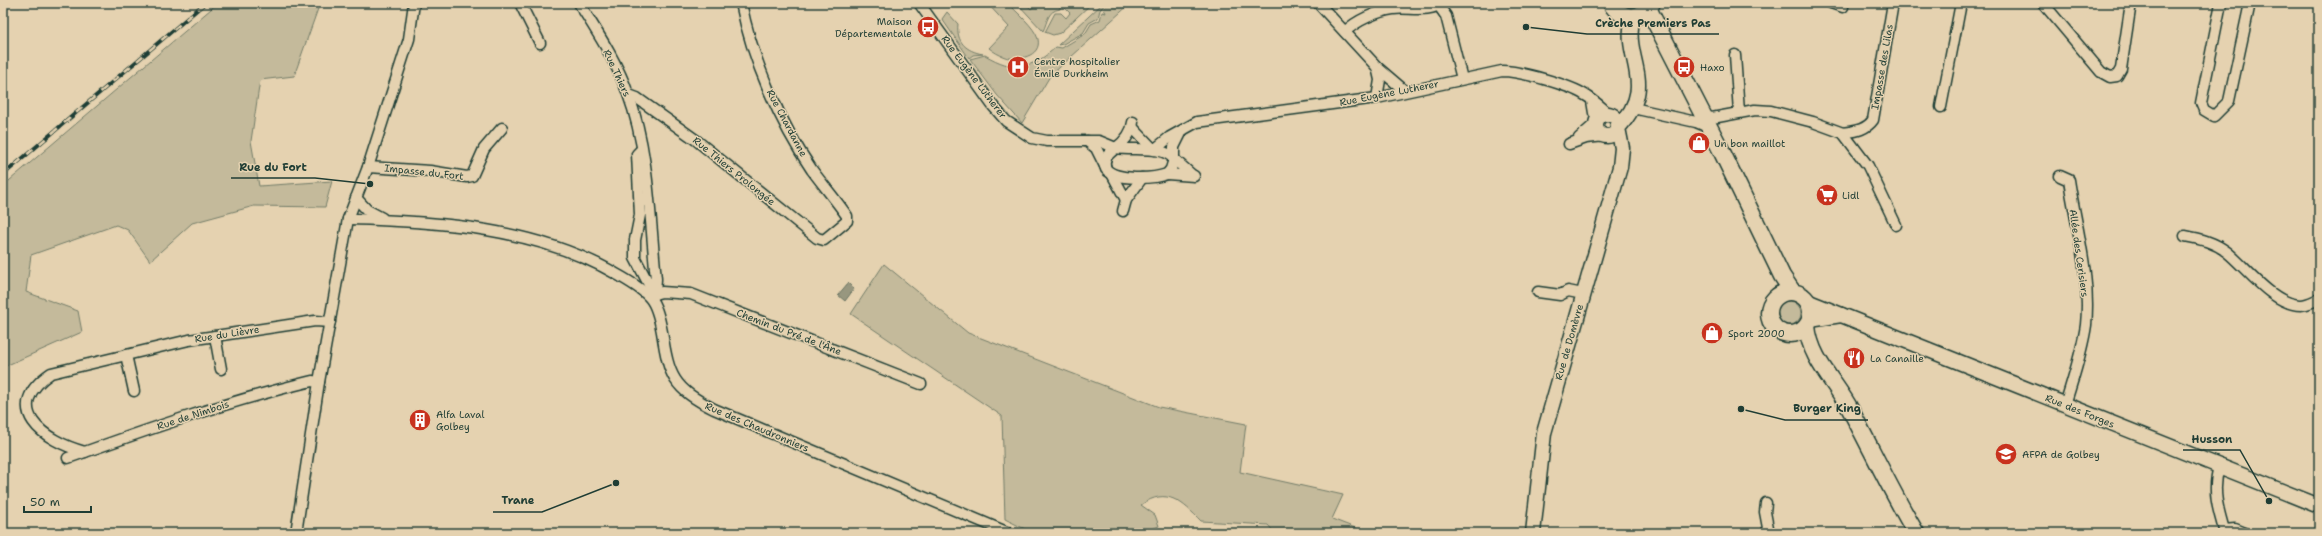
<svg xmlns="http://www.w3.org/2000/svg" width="2322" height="536" viewBox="0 0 2322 536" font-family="'Shantell Sans',sans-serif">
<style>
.green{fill:#c4ba9b;stroke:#727c68}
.water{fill:#98977f;stroke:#687361}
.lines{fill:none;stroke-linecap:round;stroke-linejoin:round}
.street-casing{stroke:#1f3d34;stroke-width:13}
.secondary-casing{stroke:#1f3d34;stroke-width:17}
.primary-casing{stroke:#1f3d34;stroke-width:19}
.street{stroke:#e5d2b0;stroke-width:10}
.secondary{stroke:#e5d2b0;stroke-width:14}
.primary{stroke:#e5d2b0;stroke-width:16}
.rail-casing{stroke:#1f3d34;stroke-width:4}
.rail{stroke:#e5d2b0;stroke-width:2.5;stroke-dasharray:8;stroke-linecap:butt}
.labels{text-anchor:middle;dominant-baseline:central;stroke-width:3;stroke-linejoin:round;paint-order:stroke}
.poi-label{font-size:10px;fill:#1f3d34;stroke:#e5d2b0;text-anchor:start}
.street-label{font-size:10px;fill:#1f3d34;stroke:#e5d2b0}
.leader{fill:none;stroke:#1f3d34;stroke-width:1.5}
.callout-dot{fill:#1f3d34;stroke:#e5d2b0;stroke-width:1.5}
.callout-label{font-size:11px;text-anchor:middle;font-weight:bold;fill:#1f3d34;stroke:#e5d2b0;stroke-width:3;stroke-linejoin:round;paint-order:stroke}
</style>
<rect width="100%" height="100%" fill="#e5d2b0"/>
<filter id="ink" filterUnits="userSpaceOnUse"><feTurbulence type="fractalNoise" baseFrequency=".025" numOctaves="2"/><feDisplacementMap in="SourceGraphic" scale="8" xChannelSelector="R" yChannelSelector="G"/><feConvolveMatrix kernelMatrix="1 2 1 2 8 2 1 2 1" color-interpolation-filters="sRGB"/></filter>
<g filter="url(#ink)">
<g class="green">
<polygon points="218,3 320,3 294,76 260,80 251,141 259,186 332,181 325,207 254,206 192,223 150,261 128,230 116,225 31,255 26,292 78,311 82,332 3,367 3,186"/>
<path d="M 987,3 L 1008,3 C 1017,13 1034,26 1038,39 C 1042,57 1017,61 1005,57 C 999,55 994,52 989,48 L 1009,27 Z"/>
<path d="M 1017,3 L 1025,3 L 1031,9 L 1038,3 L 1060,4 L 1060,9 C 1047,11 1048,21 1043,31 Z"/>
<polygon points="1066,3 1092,3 1060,33 1053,35 1045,32 1055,13 1061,13 1066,18 1070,13 1064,7"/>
<polygon points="1103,3 1106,3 1100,10 1098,18 1089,23 1083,33 1063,44 1058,45"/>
<path d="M 1108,3 L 1131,3 L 1050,76 L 1022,123 L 997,95 L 970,59 L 985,55 C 1014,72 1031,70 1056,47 L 1062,48 L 1085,34 L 1091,24 L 1100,20 L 1102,12 L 1106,13 L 1104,9 Z"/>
<path d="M 947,12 L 958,24 C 956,42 966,51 983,54 L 973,55 L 969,58 L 942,19 Z"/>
<path d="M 884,264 L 968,333 L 1159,407 L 1246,424 L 1240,472 L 1343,495 L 1332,519 L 1368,533 L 1275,533 L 1268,525 L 1201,521 C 1183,503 1167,486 1141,505 L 1155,515 L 1159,526 L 1142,533 L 1033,533 L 1005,519 L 1002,416 L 851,314 Z"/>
<circle cx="1789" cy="313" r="12"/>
</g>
<polygon class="water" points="848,283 854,289 845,301 838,295"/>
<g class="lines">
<g class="street-casing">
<g id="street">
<polyline points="520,3 540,43"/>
<path d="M 579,3 C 597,32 617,62 628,94 C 649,150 650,220 656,279 L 655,294"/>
<path d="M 919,3 L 993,106 L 1006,121 L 1032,138 L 1047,141 L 1099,141 L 1116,148 C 1125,141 1132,133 1133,122"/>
<polyline points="1318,3 1377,67"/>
<polyline points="1831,3 1843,7"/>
<polyline points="2043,3 2101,72 2110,77 2117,76 2121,69 2131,3"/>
<polyline points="2221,3 2201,103 2204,110 2214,116 2229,101 2250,3"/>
<polyline points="1439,6 1446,16 1462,79"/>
<path d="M 1345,32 C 1355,21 1378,11 1393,9 C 1408,7 1430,13 1442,3"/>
<polyline points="1735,55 1739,112"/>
<path d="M 629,95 L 637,98 L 696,140 L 817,238 L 824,240 L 847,221 L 847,216 C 836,200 823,185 812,170 C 780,123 752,59 741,3"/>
<polyline points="1377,98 1380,80 1377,67 1405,91"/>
<polyline points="1592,101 1594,113 1598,118"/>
<polyline points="1941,107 1961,3"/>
<polyline points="1633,108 1696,122 1710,128"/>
<polyline points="1703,116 1712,118 1755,110 1771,111 1813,122 1843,133 1868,166 1896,225"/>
<path d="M 1133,128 L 1154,150 L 1170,137 L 1197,122 L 1377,98 L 1502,71 C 1520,71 1570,85 1585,95 C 1594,100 1601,107 1609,114"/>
<polyline points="1182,131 1174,147 1174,159 1192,175"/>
<path d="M 1843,133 C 1855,131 1866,130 1873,120 L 1893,3"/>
<polyline points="1579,138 1596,123"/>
<polyline points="1087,141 1096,148 1105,166"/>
<polyline points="1569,144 1586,138 1605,136"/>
<path d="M 1116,148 C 1134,151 1163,145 1174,159 L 1171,169 L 1167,174 C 1153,179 1116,181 1106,169 C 1102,159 1108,154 1116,148 Z"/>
<polyline points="641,150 637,154 640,215 635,240 635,258 654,294 662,292 691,294 921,384"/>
<polyline points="368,167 430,171 467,177 472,176 484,149 502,128"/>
<polyline points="1112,174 1126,200"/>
<polyline points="1167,174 1194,176"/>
<path d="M 2060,176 L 2069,180 C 2076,226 2091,278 2086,325 C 2082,353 2073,378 2065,405"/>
<polyline points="356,198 367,210 382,218"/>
<polyline points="1123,211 1126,200 1142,178"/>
<path d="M 348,219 C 438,221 539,228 618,275 C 628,281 643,289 650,298 C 657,306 660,321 662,332 C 669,377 673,388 714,409 L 1009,533"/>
<path d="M 2185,236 C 2201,239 2214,242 2227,252 C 2247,268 2273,305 2301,305 C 2307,305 2314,301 2319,299"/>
<polyline points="1538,292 1560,295 1568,291 1583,294"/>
<polyline points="215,336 221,369"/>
<polyline points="126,355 134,391"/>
<path d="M 85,452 C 43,441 0,408 51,373 L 189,340 L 315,321 L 330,322"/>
<path d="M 68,458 C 149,429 229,401 312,381 L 319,382"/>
<path d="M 2219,467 C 2212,490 2218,510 2225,533"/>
<polyline points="1766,503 1765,512 1769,533"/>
<polyline points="2224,530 2235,529 2245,533"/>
<polyline points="296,533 319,382 348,219 368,167 409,39 414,3"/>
</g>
</g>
<g class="secondary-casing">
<g id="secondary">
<circle cx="1607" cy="125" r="11"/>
<polyline points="1809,302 2319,506"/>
<polyline points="1810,320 1841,315"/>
<path d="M 1533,533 L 1544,433 L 1620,167 L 1622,148 L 1618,128 C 1660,83 1621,59 1633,17"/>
</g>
</g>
<g class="primary-casing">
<g id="primary">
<path d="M 1611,3 C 1621,21 1642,21 1652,3"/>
<polyline points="1649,10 1721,150 1782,276 1792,291"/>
<circle cx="1790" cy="313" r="21"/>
<path d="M 1807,326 C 1810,359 1835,381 1850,409 C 1872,450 1892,493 1916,533"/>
</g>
</g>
<use href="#street" class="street"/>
<use href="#secondary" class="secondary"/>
<use href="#primary" class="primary"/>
<g class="rail-casing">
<polyline id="rail" points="3,175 205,3"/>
</g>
<use href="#rail" class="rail"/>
</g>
</g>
<defs>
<g id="bus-disc" transform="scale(1.15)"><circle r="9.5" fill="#c8321e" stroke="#e5d2b0"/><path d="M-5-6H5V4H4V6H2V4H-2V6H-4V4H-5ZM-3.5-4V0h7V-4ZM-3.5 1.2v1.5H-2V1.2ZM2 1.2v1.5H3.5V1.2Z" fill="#fff"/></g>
<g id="hospital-disc" transform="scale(1.15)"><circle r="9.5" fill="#c8321e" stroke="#e5d2b0"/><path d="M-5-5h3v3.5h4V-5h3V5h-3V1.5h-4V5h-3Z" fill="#fff"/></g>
<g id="shop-disc" transform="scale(1.15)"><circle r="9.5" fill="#c8321e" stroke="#e5d2b0"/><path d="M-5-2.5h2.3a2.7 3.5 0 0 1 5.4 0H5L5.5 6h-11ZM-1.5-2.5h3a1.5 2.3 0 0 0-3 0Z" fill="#fff"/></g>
<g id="supermarket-disc" transform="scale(1.15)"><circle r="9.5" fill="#c8321e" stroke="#e5d2b0"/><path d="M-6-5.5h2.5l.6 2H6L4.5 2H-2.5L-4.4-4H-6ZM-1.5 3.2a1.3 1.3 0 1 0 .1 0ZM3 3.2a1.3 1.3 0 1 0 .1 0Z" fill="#fff"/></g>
<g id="restaurant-disc" transform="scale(1.15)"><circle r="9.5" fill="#c8321e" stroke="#e5d2b0"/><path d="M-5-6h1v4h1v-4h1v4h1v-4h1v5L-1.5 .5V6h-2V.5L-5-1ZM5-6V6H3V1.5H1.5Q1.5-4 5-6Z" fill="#fff"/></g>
<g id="building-disc" transform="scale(1.15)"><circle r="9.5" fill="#c8321e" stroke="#e5d2b0"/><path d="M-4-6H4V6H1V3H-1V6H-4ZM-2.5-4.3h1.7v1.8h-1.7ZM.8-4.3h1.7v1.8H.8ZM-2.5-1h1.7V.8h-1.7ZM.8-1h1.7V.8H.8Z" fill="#fff"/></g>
<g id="university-disc" transform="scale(1.15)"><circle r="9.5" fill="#c8321e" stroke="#e5d2b0"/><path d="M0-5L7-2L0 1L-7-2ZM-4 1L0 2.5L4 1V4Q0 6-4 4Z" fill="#fff"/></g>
</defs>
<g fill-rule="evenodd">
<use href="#bus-disc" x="928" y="27"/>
<use href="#hospital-disc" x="1018" y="67"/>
<use href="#bus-disc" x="1684" y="67"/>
<use href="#shop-disc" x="1699" y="143"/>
<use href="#supermarket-disc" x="1827" y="195"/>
<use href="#shop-disc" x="1712" y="333"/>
<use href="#restaurant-disc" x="1854" y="358"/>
<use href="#building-disc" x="420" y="420"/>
<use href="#university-disc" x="2006" y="454"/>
</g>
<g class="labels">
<g class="poi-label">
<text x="912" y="21" text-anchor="end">Maison<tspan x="912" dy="12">Départementale</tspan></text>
<text x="1034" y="61">Centre hospitalier<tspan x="1034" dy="12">Émile Durkheim</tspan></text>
<text x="1700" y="67">Haxo</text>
<text x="1714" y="143">Un bon maillot</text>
<text x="1842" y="195">Lidl</text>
<text x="1728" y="333">Sport 2000</text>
<text x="1870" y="358">La Canaille</text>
<text x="436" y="414">Alfa Laval<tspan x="436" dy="12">Golbey</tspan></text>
<text x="2022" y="454">AFPA de Golbey</text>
</g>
<g class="street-label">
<text transform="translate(1882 67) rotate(-80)">Impasse des Lilas</text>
<text transform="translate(617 73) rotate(65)">Rue Thiers</text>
<text transform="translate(974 77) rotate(53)">Rue Eugène Lutherer</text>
<text transform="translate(1389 93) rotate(-11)">Rue Eugène Lutherer</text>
<text transform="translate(787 123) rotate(62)">Rue Chardanne</text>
<text transform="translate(734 171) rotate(39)">Rue Thiers Prolongée</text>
<text transform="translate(424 172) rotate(6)">Impasse du Fort</text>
<text transform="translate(2079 253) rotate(82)">Allée des Cerisiers</text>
<text transform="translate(789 332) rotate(21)">Chemin du Pré de l'Âne</text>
<text transform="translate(227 334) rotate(-9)">Rue du Lièvre</text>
<text transform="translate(1569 342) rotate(-74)">Rue de Domèvre</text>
<text transform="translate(2080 411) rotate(22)">Rue des Forges</text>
<text transform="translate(193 415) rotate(-18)">Rue de Nimbois</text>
<text transform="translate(757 427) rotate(23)">Rue des Chaudronniers</text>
</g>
</g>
<path class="leader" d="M1526 27L1587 34H1719M370 184L315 178H231M1741 409L1785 420H1868M2269 501L2240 450H2183M616 483L542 512H493"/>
<g class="callout-dot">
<circle cx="1526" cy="27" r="4"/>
<circle cx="370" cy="184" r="4"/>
<circle cx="1741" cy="409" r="4"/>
<circle cx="2269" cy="501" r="4"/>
<circle cx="616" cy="483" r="4"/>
</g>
<g class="callout-label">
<text x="1653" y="27">Crèche Premiers Pas</text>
<text x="273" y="171">Rue du Fort</text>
<text x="1827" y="412">Burger King</text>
<text x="2212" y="443">Husson</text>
<text x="518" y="504">Trane</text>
</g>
<rect width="2322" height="536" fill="none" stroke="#e5d2b0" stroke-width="16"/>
<rect x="8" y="8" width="2306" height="520" fill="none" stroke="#1f3d34" stroke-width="1.5" filter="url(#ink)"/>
<path d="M24 506v6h67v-6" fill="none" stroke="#1f3d34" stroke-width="2"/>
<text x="30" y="506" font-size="12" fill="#1f3d34" stroke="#e5d2b0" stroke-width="3" paint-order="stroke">50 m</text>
</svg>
